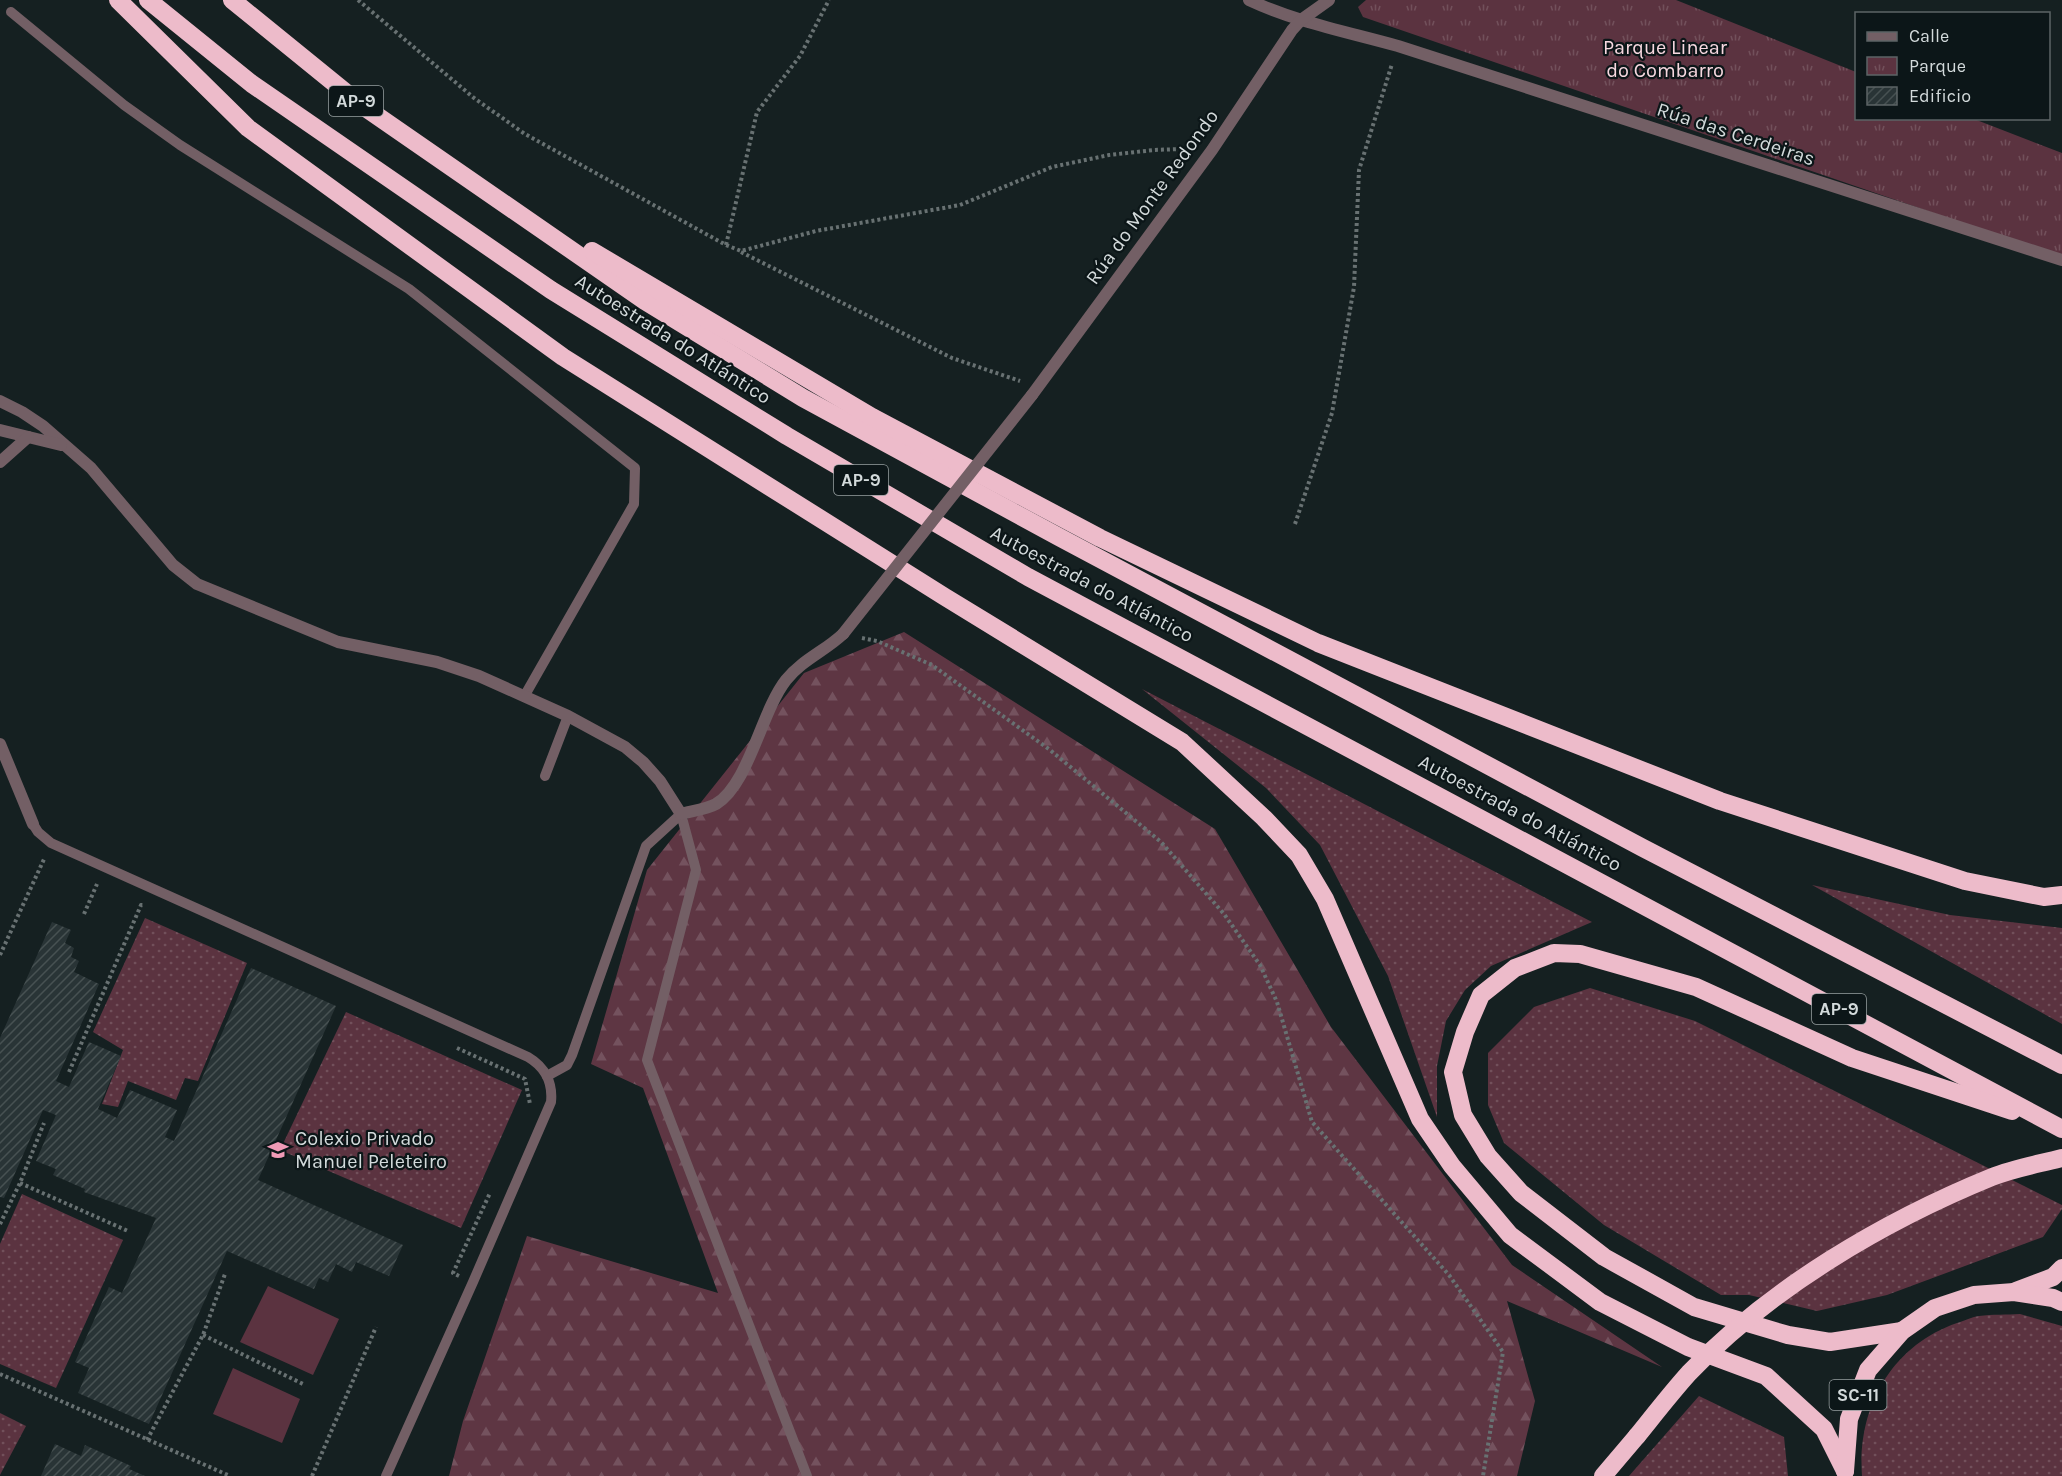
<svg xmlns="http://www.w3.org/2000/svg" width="2062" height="1476" viewBox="0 0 2062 1476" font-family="Karla,sans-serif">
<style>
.grass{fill:url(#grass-dots)}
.forest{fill:url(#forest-firs)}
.park{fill:url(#park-tufts)}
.pitch{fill:#5b3340}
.building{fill:url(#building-hatch)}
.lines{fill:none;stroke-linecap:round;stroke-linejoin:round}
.path{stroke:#687172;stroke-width:4;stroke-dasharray:3 3;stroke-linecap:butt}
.lane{stroke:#735f65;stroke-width:10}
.street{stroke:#735f65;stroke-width:12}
.highway{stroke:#edbbca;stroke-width:18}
.street-bridge{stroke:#735f65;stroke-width:12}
.highway-bridge{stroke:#edbbca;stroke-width:18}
.labels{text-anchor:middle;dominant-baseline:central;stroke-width:4.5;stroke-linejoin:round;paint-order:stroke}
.shield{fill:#0c1618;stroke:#979fa0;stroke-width:1.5}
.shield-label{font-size:18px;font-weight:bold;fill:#d3dadb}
.park-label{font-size:20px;fill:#f7d8e0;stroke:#0c1618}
.street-label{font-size:20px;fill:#d3dadb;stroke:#0c1618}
.poi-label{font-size:20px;fill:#d3dadb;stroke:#0c1618;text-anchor:start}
</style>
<defs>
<pattern id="grass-dots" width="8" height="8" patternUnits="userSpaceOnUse" patternTransform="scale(1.5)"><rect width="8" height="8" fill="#5b3340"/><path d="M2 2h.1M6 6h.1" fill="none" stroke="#72505b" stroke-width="1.8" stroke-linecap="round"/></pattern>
<pattern id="forest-firs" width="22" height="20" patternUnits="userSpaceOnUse" patternTransform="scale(1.5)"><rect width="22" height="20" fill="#5e3643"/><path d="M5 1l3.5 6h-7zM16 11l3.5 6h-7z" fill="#74525e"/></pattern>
<pattern id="park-tufts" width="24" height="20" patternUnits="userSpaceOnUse" patternTransform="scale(1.5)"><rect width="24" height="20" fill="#5b3340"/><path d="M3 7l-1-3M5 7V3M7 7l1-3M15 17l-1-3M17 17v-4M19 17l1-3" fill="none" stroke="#72505b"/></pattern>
<pattern id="building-hatch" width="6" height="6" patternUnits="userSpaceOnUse" patternTransform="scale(1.5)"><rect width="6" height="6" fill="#293436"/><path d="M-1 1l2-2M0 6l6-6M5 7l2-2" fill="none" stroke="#475152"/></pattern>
</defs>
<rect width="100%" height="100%" fill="#152021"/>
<g class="grass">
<polygon points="1142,689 1592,922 1491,966 1465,990 1446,1021 1437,1066 1437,1117 1388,976 1320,845 1266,788"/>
<polygon points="1812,885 1950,915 2062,928 2062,1024"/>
<polygon points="145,918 247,963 198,1081 185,1078 176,1100 128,1081 118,1107 102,1104 123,1050 93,1032"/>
<polygon points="1590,988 1695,1021 2062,1205 2062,1209 2043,1237 1887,1295 1817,1311 1749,1295 1721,1295 1604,1225 1504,1143 1488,1105 1488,1053 1534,1007"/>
<polygon points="346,1012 522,1090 461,1228 280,1150"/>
<polygon points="22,1194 123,1240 56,1388 0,1364 0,1244"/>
<path d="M 2020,1314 L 2062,1326 L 2062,1476 L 1862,1476 C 1857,1408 1891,1346 1957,1323 C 1964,1321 1971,1317 1979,1316 C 1992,1314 2007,1315 2020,1314 Z"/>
<polygon points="1699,1396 1784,1437 1788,1476 1629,1476"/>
<polygon points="0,1413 26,1426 0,1475"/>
</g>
<polygon class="forest" points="904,632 1215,829 1331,1027 1512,1265 1662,1367 1507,1301 1535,1401 1517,1476 449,1476 463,1421 527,1236 718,1293 643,1088 591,1064 647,870 804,673"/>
<polygon class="park" points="1366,0 1676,0 1856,72 1856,118 1974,119 2062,153 2062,257 1363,17 1358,7"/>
<g class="pitch">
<polygon points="268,1286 339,1319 313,1375 240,1342"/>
<polygon points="233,1368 300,1399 282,1443 213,1414"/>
</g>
<g class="building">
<polygon points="52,922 71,930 65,943 74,948 71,957 79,961 74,972 99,984 56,1081 69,1087 89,1042 121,1056 98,1109 117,1118 130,1090 177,1110 165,1137 174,1141 251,968 336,1006 258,1180 403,1245 389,1276 356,1262 352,1272 336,1264 328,1282 319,1278 314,1289 227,1251 149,1424 78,1393 89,1368 75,1362 109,1287 122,1293 156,1218 84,1192 85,1189 53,1175 56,1169 36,1161 56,1115 43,1110 4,1198 0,1197 0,1038"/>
<polygon points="55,1444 81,1456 85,1445 131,1466 129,1469 145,1476 41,1476"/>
</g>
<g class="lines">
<g class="path">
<polyline points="358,0 474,98 525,134 726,245 741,251 816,231 960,205 1052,167 1109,155 1154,150 1180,149 1190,151"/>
<polyline points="726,245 757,112 800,56 829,0"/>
<polyline points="741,252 952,358 1020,381"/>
<polyline points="1295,524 1332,413 1354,287 1359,170 1392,64"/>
<polyline points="862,638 877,641 932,665 1050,750 1161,842 1224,914 1260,965 1277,1002 1312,1122 1449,1275 1503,1352 1483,1476"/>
<polyline points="84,914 97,884"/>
<polyline points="0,955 45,857"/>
<polyline points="457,1048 525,1079 530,1104"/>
<polyline points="69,1072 141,905 144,906"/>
<polyline points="20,1183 128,1231"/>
<polyline points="0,1224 20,1183 44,1123"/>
<polyline points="459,1276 453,1273 490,1193"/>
<polyline points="203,1335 305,1385"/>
<polyline points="0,1374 230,1476"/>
<polyline points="147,1440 203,1335 225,1274"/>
<polyline points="312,1476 376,1327"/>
</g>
<g class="lane">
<polyline points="11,12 124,105 180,145 409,289 635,468 634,504 525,695"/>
<polyline points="545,776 568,716"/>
<path d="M 33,824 L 38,832 L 51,843 L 528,1057 C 545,1067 553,1083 551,1102 L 473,1282 L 386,1476"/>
<polyline points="547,1076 567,1065 572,1055 646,846 681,814 696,870 647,1060 807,1476"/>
</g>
<g class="street">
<path d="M 1249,0 C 1296,22 1348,32 1398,46 L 2062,260"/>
<polyline points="1032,395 1212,150 1292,30 1301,20 1329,0"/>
<path d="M 0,401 L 22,412 L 43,426 L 91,468 L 173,565 L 197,584 L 338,642 L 437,662 L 479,676 L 568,716 L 625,747 L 643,762 L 660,781 L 681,814 C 692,811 707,809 716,804 C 749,784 761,712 786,680 C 802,660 825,651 843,634"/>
<polyline points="0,430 61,445"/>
<polyline points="0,462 28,437"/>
<polyline points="0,744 33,824"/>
</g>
<g class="highway">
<polyline points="118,0 248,128 563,357 945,597 1182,742 1264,818 1299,855 1325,899 1420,1119 1452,1166 1510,1235 1600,1302 1688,1347 1766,1376 1824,1429 1845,1471"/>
<polyline points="148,0 252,84 551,290 787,436 1028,577 2062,1129"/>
<polyline points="232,0 360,104 645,301 803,398 1059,537 1643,848 2062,1065"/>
<polyline points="592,251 872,417 1100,538 1318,643 1720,801 1965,881 2044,897 2062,895"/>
<polyline points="2016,1291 2053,1277 2062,1268"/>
<polyline points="1902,1331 1830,1342 1788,1335 1694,1307 1604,1257 1521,1193 1488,1156 1463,1115 1453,1072 1465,1032 1481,995 1515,968 1554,953 1580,954 1696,987 1852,1058 2012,1111"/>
<polyline points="1845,1471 1849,1419 1868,1370 1902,1331 1935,1308 1974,1295 2014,1292 2053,1298 2062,1302"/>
<polyline points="1603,1476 1637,1436"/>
</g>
<polyline class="street-bridge" points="843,634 1032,395"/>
<path class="highway-bridge" d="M 1637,1436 C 1654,1415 1671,1393 1689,1373 C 1770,1288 1884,1221 1992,1177 C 2014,1168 2039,1164 2062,1158"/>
</g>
<defs>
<g id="school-bare" transform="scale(1.62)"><path d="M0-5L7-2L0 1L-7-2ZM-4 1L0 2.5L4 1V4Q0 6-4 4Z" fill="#f09ab6" stroke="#0c1618" stroke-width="2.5" paint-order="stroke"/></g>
</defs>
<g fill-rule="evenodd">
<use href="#school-bare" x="278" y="1150"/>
</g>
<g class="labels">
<g class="shield">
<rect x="329" y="86" width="54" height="30" rx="4.5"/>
<rect x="834" y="465" width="54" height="30" rx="4.5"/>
<rect x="1812" y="994" width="54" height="30" rx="4.5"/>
<rect x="1829.5" y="1380" width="57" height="30" rx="4.5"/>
</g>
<g class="shield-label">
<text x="356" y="101">AP-9</text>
<text x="861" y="480">AP-9</text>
<text x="1839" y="1009">AP-9</text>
<text x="1858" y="1395">SC-11</text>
</g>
<g class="park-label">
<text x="1665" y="47">Parque Linear<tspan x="1665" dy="23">do Combarro</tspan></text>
</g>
<g class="street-label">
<text transform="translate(1736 134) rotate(18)">Rúa das Cerdeiras</text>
<text transform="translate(1152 197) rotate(-54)">Rúa do Monte Redondo</text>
<text transform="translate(673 339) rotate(32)">Autoestrada do Atlántico</text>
<text transform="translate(1092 584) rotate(28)">Autoestrada do Atlántico</text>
<text transform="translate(1520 813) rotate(28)">Autoestrada do Atlántico</text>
</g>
<g class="poi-label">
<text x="295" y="1138">Colexio Privado<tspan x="295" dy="23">Manuel Peleteiro</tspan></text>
</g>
</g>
<rect x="1855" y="12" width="195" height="108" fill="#0c1618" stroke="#5c6466" stroke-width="1.5"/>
<rect x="1867" y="32" width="30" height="9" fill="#735f65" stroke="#5c6466" stroke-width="1.5"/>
<text x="1909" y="42" font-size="18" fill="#d3dadb">Calle</text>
<rect x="1867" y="57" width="30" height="18" fill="url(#park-tufts)" stroke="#5c6466" stroke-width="1.5"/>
<text x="1909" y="72" font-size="18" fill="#d3dadb">Parque</text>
<rect x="1867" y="87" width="30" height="18" fill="url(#building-hatch)" stroke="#5c6466" stroke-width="1.5"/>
<text x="1909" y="102" font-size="18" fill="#d3dadb">Edificio</text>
</svg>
